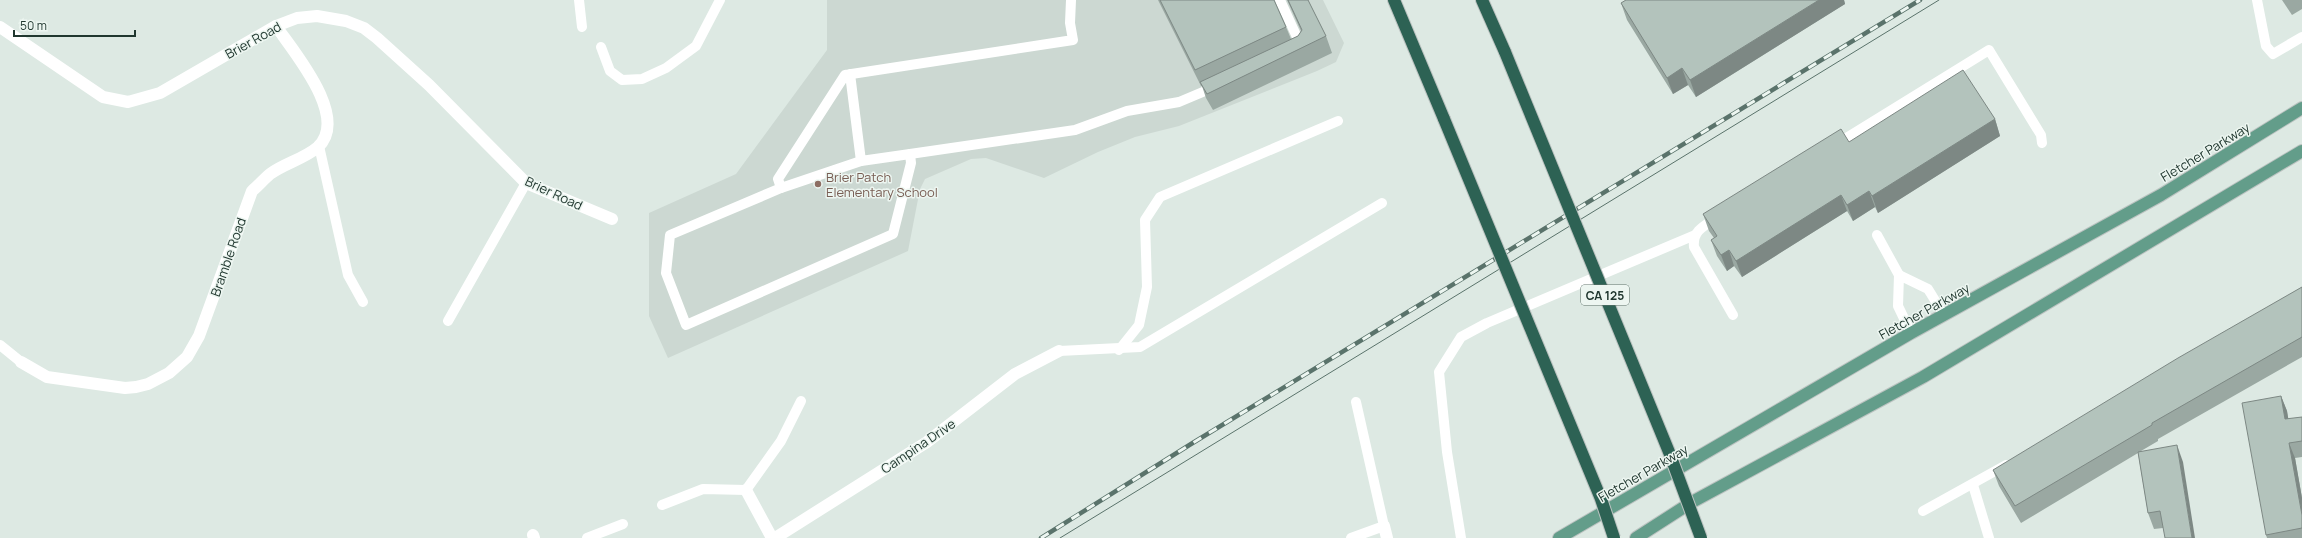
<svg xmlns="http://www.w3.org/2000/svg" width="2302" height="538" viewBox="0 0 2302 538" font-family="Manrope,sans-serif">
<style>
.built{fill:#ccd8d2}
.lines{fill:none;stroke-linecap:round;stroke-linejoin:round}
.primary-casing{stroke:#bcc3c1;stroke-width:14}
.motorway-casing{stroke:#bcc3c1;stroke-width:14}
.service{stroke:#fff;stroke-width:10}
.minor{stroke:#fff;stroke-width:12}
.primary{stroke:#639d8a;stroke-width:12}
.motorway{stroke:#2d6254;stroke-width:12}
.tram{stroke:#5a736b;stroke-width:1}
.rail-casing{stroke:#5a736b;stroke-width:4.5}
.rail{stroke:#edf6f1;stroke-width:3;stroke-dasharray:9;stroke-linecap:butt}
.motorway-bridge-casing{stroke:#bcc3c1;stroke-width:14;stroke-linecap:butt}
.motorway-bridge{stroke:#2d6254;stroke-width:12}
.wall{fill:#9aa8a2}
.shaded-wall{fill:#7d8884}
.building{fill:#b3c3bc;stroke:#7d8884}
.education-dot{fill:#8d6e63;stroke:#edf6f1;stroke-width:1.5}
.labels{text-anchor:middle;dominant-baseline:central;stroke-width:3;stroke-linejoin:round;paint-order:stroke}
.shield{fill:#edf6f1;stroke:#5e7069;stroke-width:1}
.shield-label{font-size:12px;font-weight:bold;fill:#20372f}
.street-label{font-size:13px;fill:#20372f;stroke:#edf6f1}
.education-label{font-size:13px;fill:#785e54;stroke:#edf6f1;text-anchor:start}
</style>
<rect width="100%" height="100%" fill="#dde9e3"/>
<polygon class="built" points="827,0 1323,0 1344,43 1336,62 1317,71 1179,126 1135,137 1098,152 1044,178 986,158 971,159 925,179 920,189 908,251 668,358 649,316 649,213 736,174 827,50"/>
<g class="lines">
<g class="primary-casing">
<g id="primary">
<polyline points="1559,538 1911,333 2161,195 2302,108"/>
<polyline points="1636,538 1692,502 1923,377 2302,151"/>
</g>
</g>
<g class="motorway-casing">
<g id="motorway">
<polyline points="1394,0 1444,119"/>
<polyline points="1482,0 1505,52"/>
</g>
</g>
<g class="service">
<polyline points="579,0 582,27"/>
<polyline points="1280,0 1301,46 1300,47"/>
<polyline points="2257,0 2266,46 2273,54 2302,37"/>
<polyline points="601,47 610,71 622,80 642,79 666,68 696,46 720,0"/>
<polyline points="850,74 861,161 910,154 911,163 893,234 686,325 666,273 670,235 781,188 778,179 845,75 1073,40 1070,23 1071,0"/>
<polyline points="1835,145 1989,50 2041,135 2042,143"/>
<polyline points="319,146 348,275 363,302"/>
<polyline points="910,154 1075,130 1127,111 1179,102 1217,86"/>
<polyline points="781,188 861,161"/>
<path d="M 1718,217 C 1706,225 1692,230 1694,247 L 1733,315"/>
<polyline points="1877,235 1899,275"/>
<polyline points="448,321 526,183"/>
<polyline points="1911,333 1898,306 1899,275 1928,289 1944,315"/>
<polyline points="0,345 21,362"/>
<polyline points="1119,350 1139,325 1147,287 1145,220 1160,197 1338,121"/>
<polyline points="1059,351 1140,347 1382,203"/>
<polyline points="1973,485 1989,538"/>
<polyline points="662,505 703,489 746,490 781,441 801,401"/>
<polyline points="1923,511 2006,465"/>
<polyline points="587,538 623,524"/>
<polyline points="1351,538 1384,526 1356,402"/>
<polyline points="1461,538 1447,452 1439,372 1461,337 1487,323 1695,235"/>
</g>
<g class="minor">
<polyline points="0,27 103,97 128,102 160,93 276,26 297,18 317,16 346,21 364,28 377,38 429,85 526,183 612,219"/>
<path d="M 21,362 L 47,377 L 125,388 L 136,387 L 148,384 L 169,373 L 187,357 L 199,336 L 252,191 C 258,186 264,179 270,174 C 285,163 304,159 318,147 C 350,117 293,51 276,26"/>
<polyline points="746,490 772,538"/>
<polyline points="1384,526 1387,538"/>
<polyline points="533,535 534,538"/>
<polyline points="775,538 927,442 1015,374 1059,351"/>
</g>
<use href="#primary" class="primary"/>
<use href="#motorway" class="motorway"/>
<polyline class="tram" points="1060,538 1939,0"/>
<g class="rail-casing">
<polyline id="rail" points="1041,538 1191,444 1920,0"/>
</g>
<use href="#rail" class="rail"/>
<g class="motorway-bridge-casing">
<g id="motorway-bridge">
<polyline points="1505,52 1669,452 1701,538"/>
<polyline points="1444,119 1601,499 1614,538"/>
</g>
</g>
<use href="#motorway-bridge" class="motorway-bridge"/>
</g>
<g class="wall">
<polygon points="1158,0 1274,0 1286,27 1291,39 1298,36 1301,31 1287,0 1308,0 1326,36 1332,53 1213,110 1206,98 1202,86 1201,86"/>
<polygon points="1626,0 1844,0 1845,4 1696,97 1688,85 1673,94 1627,20 1621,3"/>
<polygon points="2282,0 2302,0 2302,9 2292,15"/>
<polygon points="1995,119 2000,136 1878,213 1875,207 1853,221 1847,211 1742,277 1734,266 1727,271 1717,256 1711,240 1714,238 1709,231 1703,214 1849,142"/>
<polygon points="2302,287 2302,357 2158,439 2158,441 2141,451 2183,462 2163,528 2154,529 2148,513 2138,453 2021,523 1999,486 1993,470"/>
<polygon points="2281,396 2287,411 2288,419 2302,417 2302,457 2295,458 2302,498 2302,538 2267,538 2266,535"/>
</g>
<g class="shaded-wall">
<polygon points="1819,0 1844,0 1845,4 1696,97 1690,80"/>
<polygon points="1682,68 1688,85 1673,94 1667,78"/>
<polygon points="1995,119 2000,136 1878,213 1872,196"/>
<polygon points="1869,191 1875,207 1853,221 1847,205"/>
<polygon points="1841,195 1847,211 1742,277 1736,261"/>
<polygon points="1729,250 1734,266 1727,271 1721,255"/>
<polygon points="2281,396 2287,411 2291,435 2285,419"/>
<polygon points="2289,443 2295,458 2302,498 2302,515"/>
<polygon points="2177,445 2183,462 2195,538 2192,538"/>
</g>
<g class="building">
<polygon points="1160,0 1274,0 1286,27 1195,70"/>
<polygon points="1288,0 1308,0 1326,36 1207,94 1200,82 1298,36 1302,30"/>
<polygon points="1626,0 1819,0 1690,80 1682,68 1667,78 1621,3"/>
<polygon points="1963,70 1995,119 1872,196 1869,191 1847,205 1841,195 1736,261 1729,250 1721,255 1711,240 1717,236 1703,214 1841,129 1849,142"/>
<polygon points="2302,287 2302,337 2152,423 2152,425 2015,506 1993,470 2178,358"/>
<polygon points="2281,396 2285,419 2302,417 2302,441 2289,443 2302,515 2302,528 2266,535 2242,403"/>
<polygon points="2177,445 2192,538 2165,538 2160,511 2148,513 2138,452"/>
</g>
<circle class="education-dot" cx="818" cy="184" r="4"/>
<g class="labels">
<rect class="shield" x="1581" y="285" width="48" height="20" rx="3"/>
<g class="shield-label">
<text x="1605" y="295">CA 125</text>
</g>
<g class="street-label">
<text transform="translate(253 40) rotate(-29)">Brier Road</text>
<text transform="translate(2205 152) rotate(-31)">Fletcher Parkway</text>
<text transform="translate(554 193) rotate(25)">Brier Road</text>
<text transform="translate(228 257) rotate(-71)">Bramble Road</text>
<text transform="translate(1924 311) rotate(-29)">Fletcher Parkway</text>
<text transform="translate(918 446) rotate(-34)">Campina Drive</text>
<text transform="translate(1643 473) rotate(-30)">Fletcher Parkway</text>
</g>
<g class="education-label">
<text x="826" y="177">Brier Patch<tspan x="826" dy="15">Elementary School</tspan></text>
</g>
</g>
<path d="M14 30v6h121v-6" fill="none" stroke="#20372f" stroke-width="2"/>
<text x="20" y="30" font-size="12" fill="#20372f" stroke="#edf6f1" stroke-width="3" paint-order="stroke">50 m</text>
</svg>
